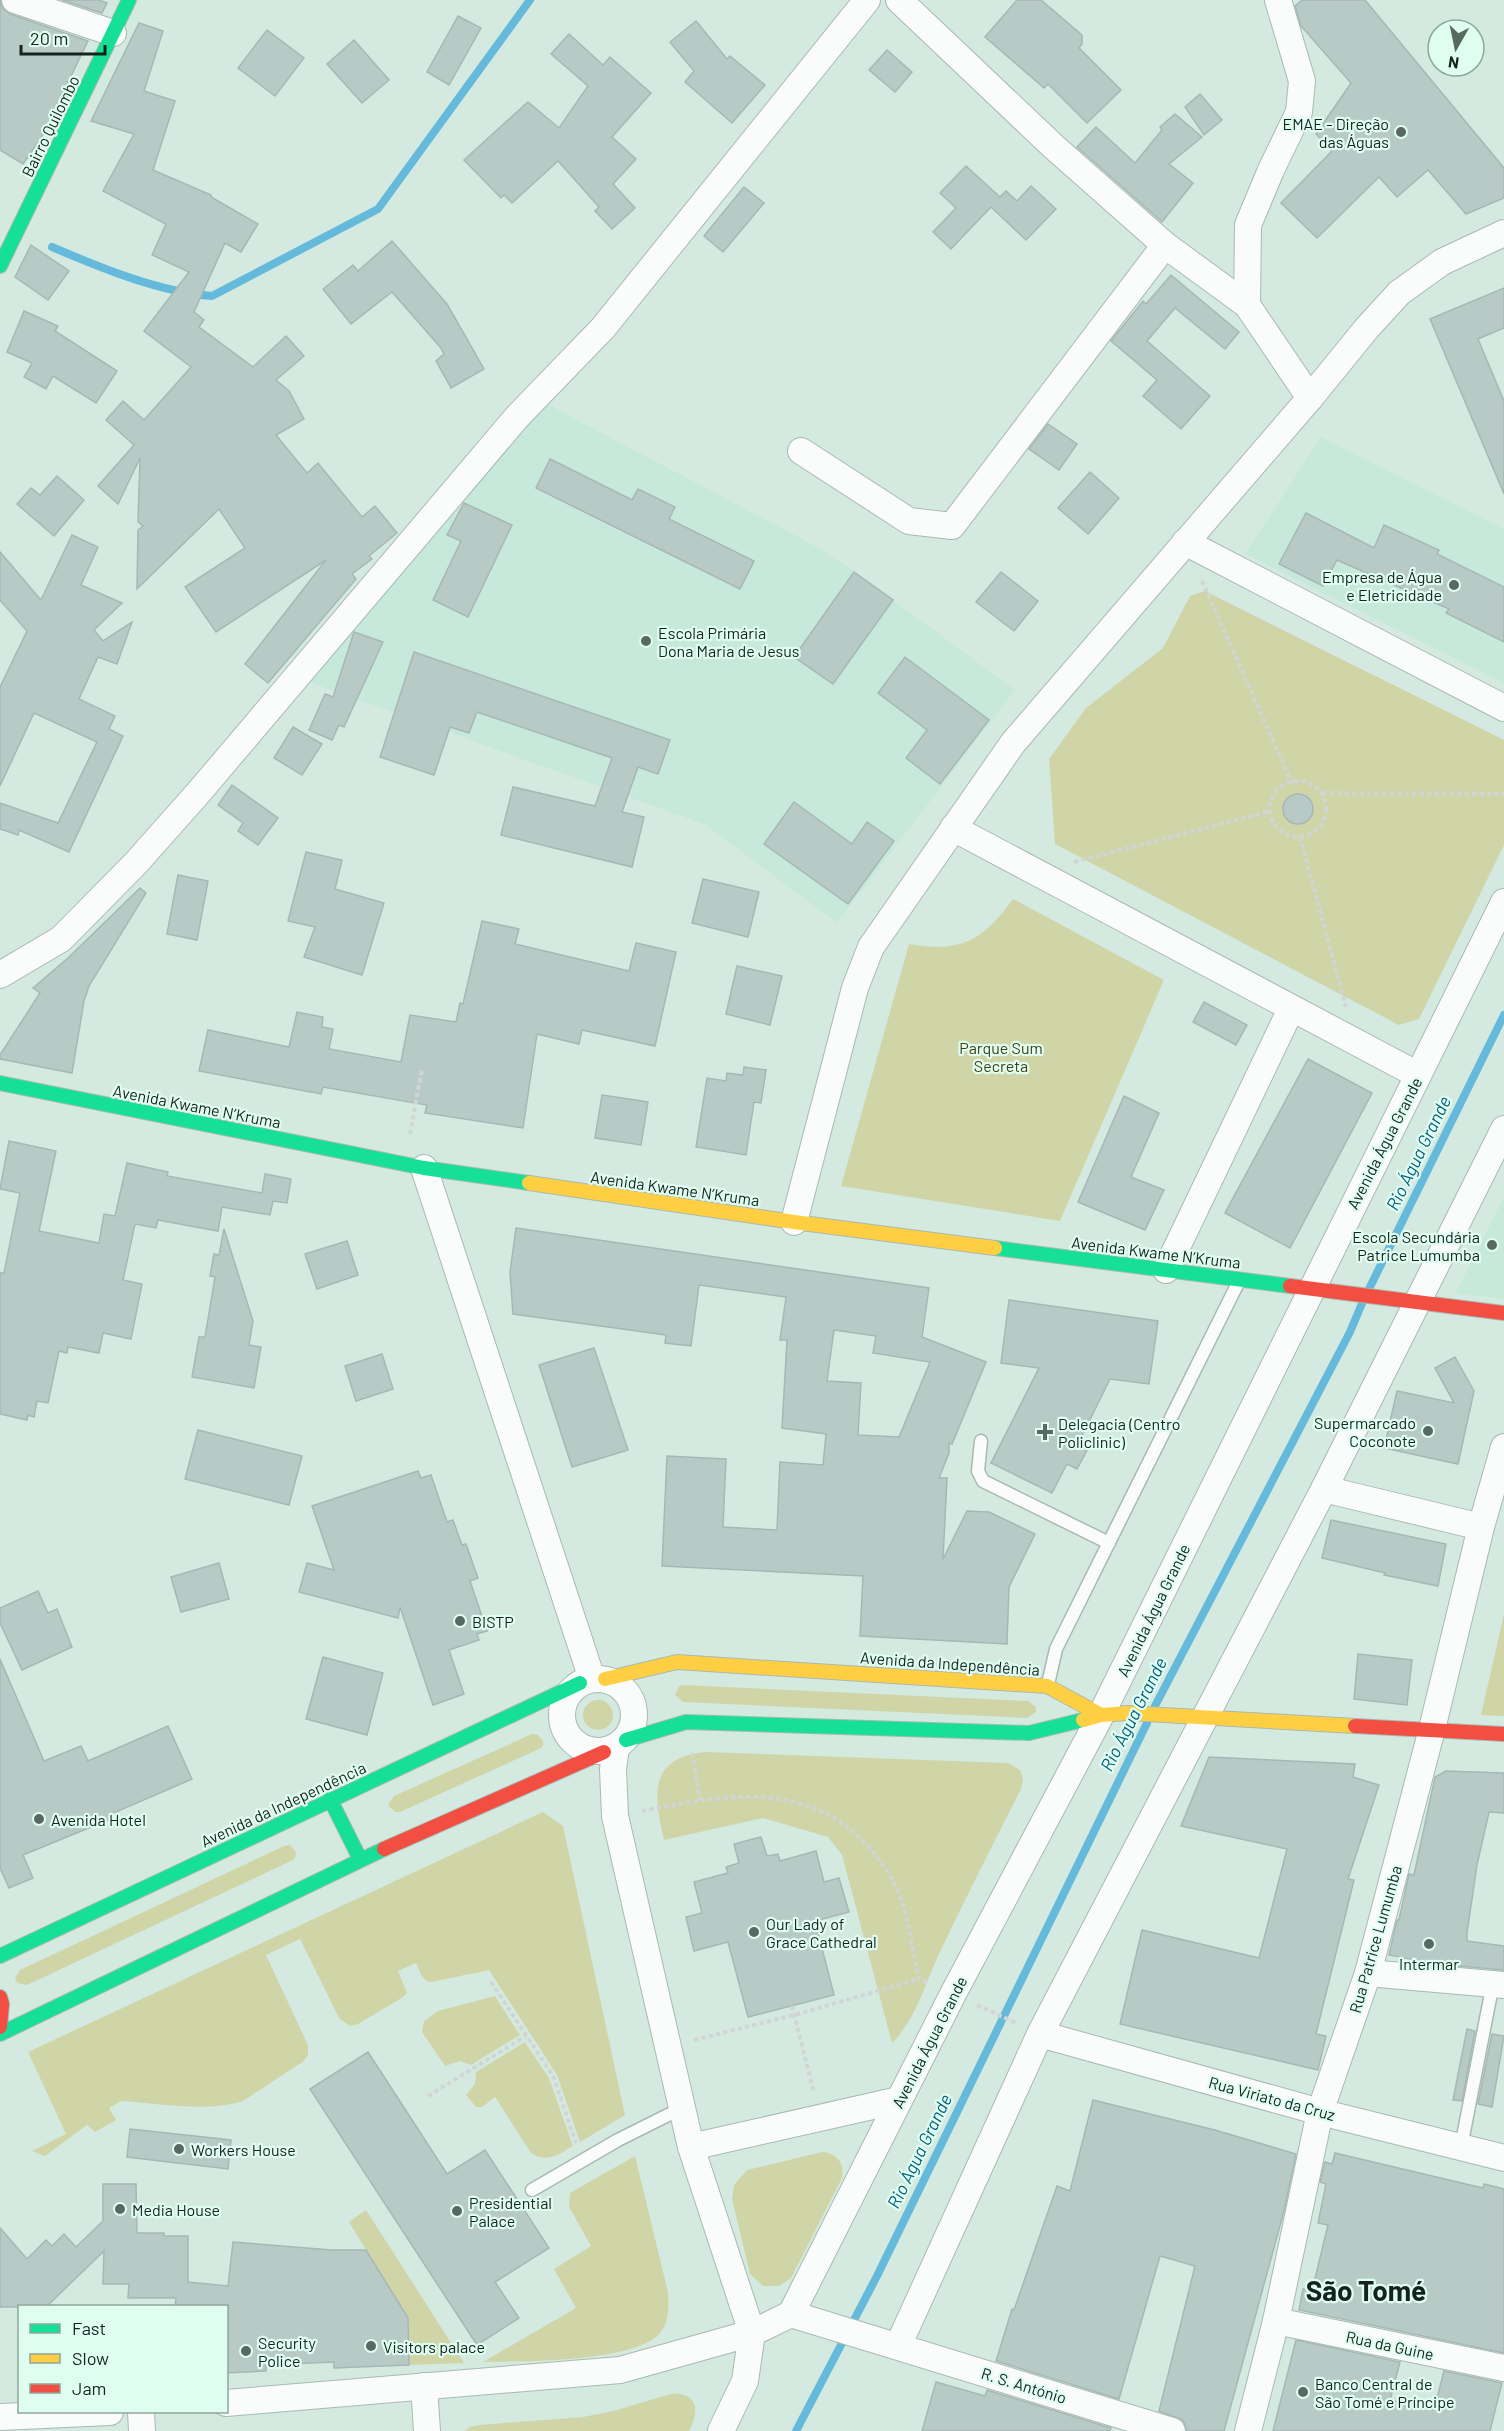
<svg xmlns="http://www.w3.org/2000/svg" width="1504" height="2431" viewBox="0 0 1504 2431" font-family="Barlow,sans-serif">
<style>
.built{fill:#c6e9db}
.green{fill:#d0d5a8}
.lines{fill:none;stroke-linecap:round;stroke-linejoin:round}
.stream{stroke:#65badb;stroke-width:8}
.building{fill:#b8cac6;stroke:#a6b8b4;stroke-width:1.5;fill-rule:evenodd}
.lane-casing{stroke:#a9b9b2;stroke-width:15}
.street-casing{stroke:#a9b9b2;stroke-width:28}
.fast-casing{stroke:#a9b9b2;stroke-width:16}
.slow-casing{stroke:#a9b9b2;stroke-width:16}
.jam-casing{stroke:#a9b9b2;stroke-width:16}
.path{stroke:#d1d6d4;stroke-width:4;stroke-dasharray:4.5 3;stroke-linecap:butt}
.lane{stroke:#f9fcfa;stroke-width:12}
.street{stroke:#f9fcfa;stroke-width:26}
.fast{stroke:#16e098;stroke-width:14}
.slow{stroke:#ffcf43;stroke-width:14}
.jam{stroke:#f24e42;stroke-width:14}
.poi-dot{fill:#586962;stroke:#dffef1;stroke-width:2}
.labels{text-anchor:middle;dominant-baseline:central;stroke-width:4.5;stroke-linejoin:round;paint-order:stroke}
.poi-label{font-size:16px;fill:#15231e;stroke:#dffef1;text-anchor:start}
.street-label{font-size:16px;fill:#15231e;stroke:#dffef1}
.park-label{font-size:16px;fill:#433f14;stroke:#dffef1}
.water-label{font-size:18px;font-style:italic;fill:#045e80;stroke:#dffef1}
.town-label{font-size:28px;font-weight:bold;fill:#15231e;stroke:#dffef1}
</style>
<rect width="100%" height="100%" fill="#d4eae1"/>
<g class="built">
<polygon points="543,402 810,543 841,562 1015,690 837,923 706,825 309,682"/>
<polygon points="1321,437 1504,529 1504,683 1245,554"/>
<polygon points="1504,1197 1504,1299 1456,1293"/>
</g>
<g class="green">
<polygon points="1205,591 1504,740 1504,845 1419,1019 1399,1025 1055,844 1049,759 1086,708 1163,648 1190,596"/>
<path d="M 1013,899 L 1164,980 L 1060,1221 L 841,1186 L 909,944 C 961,953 982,941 1013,899 Z"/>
<polygon points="1504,1614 1504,1716 1481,1715"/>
<polygon points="684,1685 1028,1701 1036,1707 1036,1712 1027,1718 683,1702 675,1695 679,1686"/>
<circle cx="598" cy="1715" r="15"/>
<polygon points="532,1734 537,1734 543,1741 543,1746 539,1749 400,1812 395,1812 388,1805 394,1796"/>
<path d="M 706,1752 L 1008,1763 L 1020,1770 L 1023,1779 L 1021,1789 C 993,1844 965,1899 939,1954 C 925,1984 916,2019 892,2043 L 842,1855 L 828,1837 L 763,1818 L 664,1840 C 654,1797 647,1757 706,1752 Z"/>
<path d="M 543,1812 L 563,1826 L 625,2115 L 580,2142 L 557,2075 L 489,1970 L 432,1982 C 421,1981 420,1971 416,1963 L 398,1971 L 407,1993 L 403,1997 L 358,2024 L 350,2026 L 339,2018 L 300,1939 L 266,1955 L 308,2045 L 308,2055 L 304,2061 L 243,2101 C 205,2113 160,2103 121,2101 L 109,2108 L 116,2120 L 95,2132 L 87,2125 L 45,2156 L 32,2151 L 66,2134 L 28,2052 Z"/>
<polygon points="290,1845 296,1852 295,1858 291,1861 27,1985 17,1983 15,1978 20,1970 284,1846"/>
<polygon points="495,1996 520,2035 471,2065 460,2061 445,2066 422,2032 424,2021 438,2011"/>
<path d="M 525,2042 L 549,2078 L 573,2146 C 559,2154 547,2164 531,2153 L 495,2097 L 482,2107 L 476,2107 L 466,2095 L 475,2084 L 476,2072 Z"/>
<path d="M 822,2152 C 838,2153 846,2165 841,2180 L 791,2278 L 779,2286 L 763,2286 L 750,2274 L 732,2199 L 734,2185 L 747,2170 Z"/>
<path d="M 635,2156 L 668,2292 C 669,2306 669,2321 661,2332 C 636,2363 522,2361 483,2362 L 576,2308 L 554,2269 L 591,2246 L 569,2207 L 570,2193 Z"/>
<polygon points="366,2210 464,2363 409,2365 408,2318 349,2222"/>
<path d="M 671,2394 C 698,2392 700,2411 689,2431 L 464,2431 L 470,2427 L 479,2425 L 583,2417 L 613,2411 Z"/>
</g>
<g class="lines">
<g class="stream">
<path d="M 52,247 C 101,268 159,292 212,296 L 378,209 L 530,0"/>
<polyline points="1369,1289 1504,1015"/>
<polyline points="1155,1706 1350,1332 1363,1301"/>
<polyline points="796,2431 877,2276 1147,1723"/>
</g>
</g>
<g class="building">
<polygon points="0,0 3,9 10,14 88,41 41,138 23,164 0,150"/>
<polygon points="62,0 99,0 107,3 102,13"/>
<polygon points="1017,0 1041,0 1082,35 1082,44 1079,48 1121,90 1087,123 1048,84 1044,88 985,37"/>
<polygon points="1302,0 1365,0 1504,168 1504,198 1466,214 1428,170 1397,197 1379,177 1317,238 1281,203 1332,151 1316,134 1351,83 1301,26 1295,6"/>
<polygon points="458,16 481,28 449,85 427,72"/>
<polygon points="696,21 727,59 730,56 765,85 732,123 685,82 694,71 670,42"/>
<polygon points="139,23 163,31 144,91 175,101 153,170 211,195 211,197 258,224 241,252 225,243 194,312 204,320 199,327 253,367 286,336 304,356 276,380 289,391 304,419 276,435 307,473 318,463 362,517 375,506 397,533 369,556 372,559 352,574 356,579 268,683 245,664 326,560 216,632 185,587 245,548 219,509 137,589 138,530 143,526 138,522 140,458 118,504 98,486 134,445 106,420 123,401 144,420 191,367 144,331 189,272 152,255 166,224 103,191 134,134 91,121"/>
<polygon points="267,30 304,58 275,96 238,68"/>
<polygon points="569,34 603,65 610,57 651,93 612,137 636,159 613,184 635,208 612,229 595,211 599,207 558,161 512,203 504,195 501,198 464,160 528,102 559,128 588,86 551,54"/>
<polygon points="354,40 389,80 362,103 327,64"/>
<polygon points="887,50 912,72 895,92 869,70"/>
<polygon points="1200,94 1222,120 1204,135 1185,107"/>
<polygon points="1175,114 1202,137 1169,164 1193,183 1162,222 1077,147 1096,127 1135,163 1162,130 1160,127"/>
<polygon points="966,166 1000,197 1006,191 1017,201 1031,186 1056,209 1026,240 991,207 951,249 933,232 956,208 940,193"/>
<polygon points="744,187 764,203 723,252 704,236"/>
<polygon points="392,241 447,304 484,369 451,388 436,361 444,354 441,348 392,292 351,324 323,289 353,265 358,271"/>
<polygon points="31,245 69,271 48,300 15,277"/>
<polygon points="1171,275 1239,332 1225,349 1175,308 1147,341 1210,396 1181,429 1143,396 1157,380 1111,341 1143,301 1146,304"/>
<polygon points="1504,288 1504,328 1478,339 1504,401 1504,494 1430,319"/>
<polygon points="24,311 58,326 55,331 117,371 96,403 53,376 46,389 24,377 32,363 7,352"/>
<polygon points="1048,424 1077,444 1059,470 1029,449"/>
<polygon points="550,459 632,500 638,489 675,507 669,519 754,561 740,589 536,488"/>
<polygon points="1090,472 1119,498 1088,534 1058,508"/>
<polygon points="57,476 84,500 54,536 17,504 31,488 40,495"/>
<polygon points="464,503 512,525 468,617 433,600 461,541 447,535"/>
<polygon points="1306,513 1374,548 1384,525 1439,550 1437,554 1504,587 1504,642 1446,613 1449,609 1337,560 1323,586 1279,564"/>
<polygon points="72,535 98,547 81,585 122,603 94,630 103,641 132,622 117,664 98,657 79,699 115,716 109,729 123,736 69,852 19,830 18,835 0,829 0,803 58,823 97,742 34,713 0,786 0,687 27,631 0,600 0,552 41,600"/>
<polygon points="854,572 893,600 833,684 794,657"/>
<polygon points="1001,572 1038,601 1014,631 976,602"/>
<polygon points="354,632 383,642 344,727 339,725 332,740 309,730 325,694 333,697"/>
<polygon points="414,652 670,740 658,774 638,767 622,812 644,817 632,867 501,835 513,787 595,806 612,758 477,712 469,733 450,727 434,775 380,757"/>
<polygon points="905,657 989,720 940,784 906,758 927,730 878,693"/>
<polygon points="293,727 322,744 302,775 274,758"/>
<polygon points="232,785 278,818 258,845 238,831 243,823 218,805"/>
<circle cx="1298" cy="809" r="15"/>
<polygon points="794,802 852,844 867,822 894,841 848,904 764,844"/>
<polygon points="306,852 342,860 335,889 384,903 362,975 304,957 315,927 288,921"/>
<polygon points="178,875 208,881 197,940 167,934"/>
<polygon points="703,879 759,892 748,937 692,923"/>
<polygon points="140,888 146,893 89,986 84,1001 72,1073 0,1059 0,1055 40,993 33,988 68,958"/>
<polygon points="482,921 519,929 515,944 629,971 636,943 676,952 655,1046 582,1030 579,1044 537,1034 523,1128 425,1113 427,1105 323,1087 321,1094 199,1071 208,1030 289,1047 297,1012 323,1017 322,1027 333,1029 329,1049 401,1062 410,1015 456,1022 460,1003 463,1004"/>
<polygon points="737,966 782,976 770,1025 726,1014"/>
<polygon points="1204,1002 1247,1025 1236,1045 1193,1022"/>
<polygon points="1308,1059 1372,1093 1290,1248 1225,1213"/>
<polygon points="744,1067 766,1070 761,1103 754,1102 746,1155 696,1147 707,1078 726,1081 727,1073 743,1075"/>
<polygon points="602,1095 648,1102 641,1145 595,1138"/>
<polygon points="1124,1096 1159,1113 1131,1177 1164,1190 1145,1230 1078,1202"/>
<polygon points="9,1141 56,1151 39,1231 99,1243 104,1214 115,1216 127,1163 168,1172 167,1176 262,1193 265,1174 291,1179 287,1203 273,1201 270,1215 222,1207 218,1231 158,1220 156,1228 135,1224 123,1280 142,1284 131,1339 103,1333 99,1353 68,1347 67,1353 59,1351 48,1403 37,1401 34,1417 28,1415 27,1420 0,1414 0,1273 4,1273 20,1193 0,1189"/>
<path d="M 516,1228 L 929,1288 L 922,1337 L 986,1362 L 952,1444 L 949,1443 L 949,1453 L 939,1478 L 947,1478 L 943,1559 L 967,1511 L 989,1512 L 1035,1534 L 1009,1587 L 1007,1644 L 860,1636 L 863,1576 L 662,1566 L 667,1456 L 726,1459 L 723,1527 L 777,1530 L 780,1462 L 823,1465 L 826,1434 L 782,1428 L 787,1340 L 780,1340 L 786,1297 L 699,1285 L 691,1346 L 665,1343 L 666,1335 L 513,1314 L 510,1272 ZM 834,1330 L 876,1336 L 873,1353 L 930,1362 L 899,1437 L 858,1435 L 861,1383 L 827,1381 Z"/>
<polygon points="224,1229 253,1321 249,1345 261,1347 254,1388 192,1377 199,1337 205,1337 215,1277 210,1276 214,1254 219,1255"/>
<polygon points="347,1241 358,1275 317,1289 305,1254"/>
<polygon points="1009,1300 1158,1321 1149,1384 1110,1379 1081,1438 1091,1443 1077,1469 1067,1464 1052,1493 991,1463 1039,1368 1001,1363"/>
<polygon points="594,1348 628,1450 572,1467 539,1365"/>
<polygon points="382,1354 393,1389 356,1401 345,1366"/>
<polygon points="1455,1357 1474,1391 1458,1464 1384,1448 1397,1391 1454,1403 1435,1368"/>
<polygon points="198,1430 302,1456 289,1505 185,1479"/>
<polygon points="418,1471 421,1478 431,1475 447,1522 453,1520 462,1545 466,1544 478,1578 470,1581 487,1631 477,1634 479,1640 449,1650 464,1694 433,1705 400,1607 398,1618 299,1592 307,1563 334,1570 312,1506"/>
<polygon points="1331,1520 1446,1544 1438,1586 1384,1575 1385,1573 1322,1558"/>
<polygon points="219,1563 229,1599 181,1612 171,1577"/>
<polygon points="38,1591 48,1613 57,1609 72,1647 22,1670 0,1623 0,1608"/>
<polygon points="1358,1654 1412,1660 1407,1705 1354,1699"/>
<polygon points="323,1657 383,1673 367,1735 306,1719"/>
<polygon points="0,1659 44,1761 81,1746 88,1761 168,1726 192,1779 111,1814 113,1818 23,1855 33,1878 9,1888 0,1868"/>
<polygon points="1209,1757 1355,1764 1353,1777 1379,1785 1348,1879 1354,1880 1316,2034 1326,2036 1318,2070 1120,2024 1142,1930 1259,1958 1287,1849 1181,1826"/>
<polygon points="1446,1771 1504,1773 1504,1813 1489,1812 1477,1865 1467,1933 1467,1941 1504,1946 1504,1970 1435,1964 1389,1955 1397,1920 1399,1920 1409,1874 1414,1875 1435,1777"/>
<polygon points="761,1837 767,1856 778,1854 780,1861 816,1851 824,1882 839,1878 849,1912 815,1921 834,1995 748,2017 728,1942 694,1951 686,1917 702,1913 694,1882 728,1873 726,1867 739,1863 734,1844"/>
<polygon points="1467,2029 1475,2031 1462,2101 1453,2100"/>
<polygon points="1492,2034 1504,2036 1492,2107 1478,2104"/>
<polygon points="368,2052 447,2174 485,2150 549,2248 495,2282 519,2318 477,2345 310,2089"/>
<polygon points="1093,2100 1215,2130 1296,2154 1284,2211 1224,2431 1187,2431 1183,2420 1159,2411 1195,2266 1160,2256 1119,2399 996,2361 1012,2309 1014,2310 1057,2186 1070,2191"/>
<polygon points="130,2129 231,2140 228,2169 127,2157"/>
<polygon points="1335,2153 1483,2188 1484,2184 1504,2189 1504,2353 1299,2310 1303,2289 1312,2291 1328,2225 1318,2223 1326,2184 1320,2182 1325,2162 1332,2164"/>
<polygon points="103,2184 136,2184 137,2233 164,2233 164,2236 188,2236 188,2282 228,2286 233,2242 332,2250 366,2250 408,2318 409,2365 334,2368 334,2362 266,2365 266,2371 226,2373 226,2307 175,2307 176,2298 128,2298 129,2284 103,2284 104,2251 46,2307 0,2307 0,2228 27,2259 46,2240 52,2246 64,2234 76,2247 103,2221"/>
<polygon points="1296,2340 1400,2362 1390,2400 1434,2410 1444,2371 1502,2383 1490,2431 1273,2431"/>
<polygon points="936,2382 985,2396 987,2390 1111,2428 1110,2431 922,2431"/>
</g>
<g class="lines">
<g class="lane-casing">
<g id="lane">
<polyline points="981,1441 978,1471 983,1481 1109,1543"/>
<polyline points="1048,1684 1056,1649 1239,1281"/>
<polyline points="1461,2147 1493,1983"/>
<polyline points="532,2190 618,2140 682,2108"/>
</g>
</g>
<g class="street-casing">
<g id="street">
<polyline points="15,0 113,33"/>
<polyline points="899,0 1054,147 1165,245 1247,305 1310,398"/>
<polyline points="1247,305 1248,225 1271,170 1299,112 1302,81 1278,0"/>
<polyline points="801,451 909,521 952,526 1165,245"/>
<polyline points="1185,542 1504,708"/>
<polyline points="953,828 1418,1075"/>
<polyline points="0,975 61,939 136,863 199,792 517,417 603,328 867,0"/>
<polyline points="424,1168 592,1679"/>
<polyline points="794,1222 855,988 871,947 1013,743 1310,398 1367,328 1399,293 1442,262 1504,233"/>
<polyline points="1166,1270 1291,1009"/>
<polyline points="1324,1489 1481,1527"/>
<circle cx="598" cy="1715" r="36"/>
<polyline points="616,1748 613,1769 615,1816 691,2147 752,2333 745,2381 721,2431"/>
<polyline points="1368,1973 1504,1985"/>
<polyline points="1040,2034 1320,2112 1504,2158"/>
<polyline points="691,2147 899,2100"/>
<polyline points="791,2314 953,1994 1101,1715 1504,902"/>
<polyline points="1276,2321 1504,2368"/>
<polyline points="898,2346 1040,2034 1324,1489 1504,1129"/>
<polyline points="424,2386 427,2431"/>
<polyline points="226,2403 620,2370 752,2333 791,2314 1172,2431"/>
<polyline points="141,2412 142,2431"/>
<polyline points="0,2417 110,2412"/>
<polyline points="1248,2431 1276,2321 1320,2112 1368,1973 1432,1729 1481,1527 1504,1447"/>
</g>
</g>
<g class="fast-casing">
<g id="fast">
<polyline points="0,266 129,0"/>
<polyline points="0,1083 424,1168 529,1183"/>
<polyline points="995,1248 1290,1286"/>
<polyline points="626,1740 686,1722 1029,1733 1083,1720"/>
<polyline points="330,1799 360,1859"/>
<polyline points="0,1956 580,1683"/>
<polyline points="0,2034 384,1849"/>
</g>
</g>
<g class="slow-casing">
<g id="slow">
<polyline points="529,1183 794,1222 995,1248"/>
<polyline points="605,1679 677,1662 1047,1686 1101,1715"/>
<polyline points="1083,1720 1101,1715 1128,1713 1355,1726"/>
</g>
</g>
<g class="jam-casing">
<g id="jam">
<polyline points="1290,1286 1504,1313"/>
<polyline points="1355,1726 1504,1734"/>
<polyline points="384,1849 604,1752"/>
<polyline points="0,1997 2,2004 0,2027"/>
</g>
</g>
<g class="path">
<polyline points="1202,581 1292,783"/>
<circle cx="1298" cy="809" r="28"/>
<polyline points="1322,793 1504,794"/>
<polyline points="1300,837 1346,1007"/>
<polyline points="1074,862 1271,811"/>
<polyline points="410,1134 422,1069"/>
<polyline points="692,1753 700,1800"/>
<path d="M 642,1811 C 719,1796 801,1779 863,1841 C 880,1859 894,1878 902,1902 C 910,1926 913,1954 919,1979 L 929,1983"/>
<polyline points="491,1982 553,2076 576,2143"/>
<polyline points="977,2005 1016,2023"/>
<polyline points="792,2006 814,2093"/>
<polyline points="694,2040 794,2015 919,1979"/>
<polyline points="428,2096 526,2036"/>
</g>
<use href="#lane" class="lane"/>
<use href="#street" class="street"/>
<use href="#fast" class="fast"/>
<use href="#slow" class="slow"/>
<use href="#jam" class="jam"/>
</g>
<g class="poi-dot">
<circle cx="1401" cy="132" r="6"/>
<circle cx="1454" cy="585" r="6"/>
<circle cx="646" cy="641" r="6"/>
<circle cx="1492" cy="1245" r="6"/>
<circle cx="1428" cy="1431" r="6"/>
<path d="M1042 1423h6v6h6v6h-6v6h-6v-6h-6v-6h6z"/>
<circle cx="460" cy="1621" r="6"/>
<circle cx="39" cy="1819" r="6"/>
<circle cx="754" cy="1932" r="6"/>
<circle cx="1429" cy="1944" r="6"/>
<circle cx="179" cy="2149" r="6"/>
<circle cx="120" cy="2209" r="6"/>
<circle cx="457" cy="2211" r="6"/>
<circle cx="371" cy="2346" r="6"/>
<circle cx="246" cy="2351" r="6"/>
<circle cx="1303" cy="2392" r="6"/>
</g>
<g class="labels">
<g class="poi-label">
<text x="1389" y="123" text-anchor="end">EMAE - Direção<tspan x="1389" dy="18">das Águas</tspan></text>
<text x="1442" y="576" text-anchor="end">Empresa de Água<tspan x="1442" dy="18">e Eletricidade</tspan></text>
<text x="658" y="632">Escola Primária<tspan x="658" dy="18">Dona Maria de Jesus</tspan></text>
<text x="1480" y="1236" text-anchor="end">Escola Secundária<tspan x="1480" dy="18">Patrice Lumumba</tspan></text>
<text x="1416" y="1422" text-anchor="end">Supermarcado<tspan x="1416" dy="18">Coconote</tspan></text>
<text x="1058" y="1423">Delegacia (Centro<tspan x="1058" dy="18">Policlinic)</tspan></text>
<text x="472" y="1621">BISTP</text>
<text x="51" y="1819">Avenida Hotel</text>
<text x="766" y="1923">Our Lady of<tspan x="766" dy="18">Grace Cathedral</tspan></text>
<text x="1429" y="1963" text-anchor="middle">Intermar</text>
<text x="191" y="2149">Workers House</text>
<text x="469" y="2202">Presidential<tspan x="469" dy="18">Palace</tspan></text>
<text x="132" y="2209">Media House</text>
<text x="258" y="2342">Security<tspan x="258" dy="18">Police</tspan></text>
<text x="383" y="2346">Visitors palace</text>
<text x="1315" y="2383">Banco Central de<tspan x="1315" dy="18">São Tomé e Príncipe</tspan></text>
</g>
<g class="street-label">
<text transform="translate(50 126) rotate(-64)">Bairro Quilombo</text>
<text transform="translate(197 1106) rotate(11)">Avenida Kwame N’Kruma</text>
<text transform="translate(1384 1143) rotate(-63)">Avenida Água Grande</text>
<text transform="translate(675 1188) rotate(8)">Avenida Kwame N’Kruma</text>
<text transform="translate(1156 1252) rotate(7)">Avenida Kwame N’Kruma</text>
<text transform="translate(1153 1610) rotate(-64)">Avenida Água Grande</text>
<text transform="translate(950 1663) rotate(4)">Avenida da Independência</text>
<text transform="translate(283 1804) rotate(-25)">Avenida da Independência</text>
<text transform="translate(1375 1939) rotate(-74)">Rua Patrice Lumumba</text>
<text transform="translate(929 2042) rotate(-63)">Avenida Água Grande</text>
<text transform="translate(1272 2098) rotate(15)">Rua Viriato da Cruz</text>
<text transform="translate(1390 2345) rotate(12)">Rua da Guine</text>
<text transform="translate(1024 2385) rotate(17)">R. S. António</text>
</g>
<g class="park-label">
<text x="1001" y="1047">Parque Sum<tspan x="1001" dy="18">Secreta</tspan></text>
</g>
<g class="water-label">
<text transform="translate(1418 1153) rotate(-64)">Rio Água Grande</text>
<text transform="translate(1133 1714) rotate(-63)">Rio Água Grande</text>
<text transform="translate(919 2151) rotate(-64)">Rio Água Grande</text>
</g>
<g class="town-label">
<text x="1366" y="2290">São Tomé</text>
</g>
</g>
<rect x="18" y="2305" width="210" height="108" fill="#dffef1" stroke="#8ea69d" stroke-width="1.5"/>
<rect x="30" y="2324" width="30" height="9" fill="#16e098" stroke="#8ea69d" stroke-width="1.5"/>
<text x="72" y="2335" font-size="18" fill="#15231e">Fast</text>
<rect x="30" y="2354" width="30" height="9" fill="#ffcf43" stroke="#8ea69d" stroke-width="1.5"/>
<text x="72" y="2365" font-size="18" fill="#15231e">Slow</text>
<rect x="30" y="2384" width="30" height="9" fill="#f24e42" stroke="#8ea69d" stroke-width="1.5"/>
<text x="72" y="2395" font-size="18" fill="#15231e">Jam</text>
<g transform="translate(1456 48) rotate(189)"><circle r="28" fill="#dffef1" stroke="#8ea69d" stroke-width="1.5"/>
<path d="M0-4.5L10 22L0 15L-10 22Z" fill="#586962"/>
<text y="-9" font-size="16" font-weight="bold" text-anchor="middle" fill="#15231e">N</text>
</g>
<path d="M21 45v9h84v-9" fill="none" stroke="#15231e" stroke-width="3"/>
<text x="30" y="45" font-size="18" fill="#15231e" stroke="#dffef1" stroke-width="4.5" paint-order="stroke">20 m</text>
</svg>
